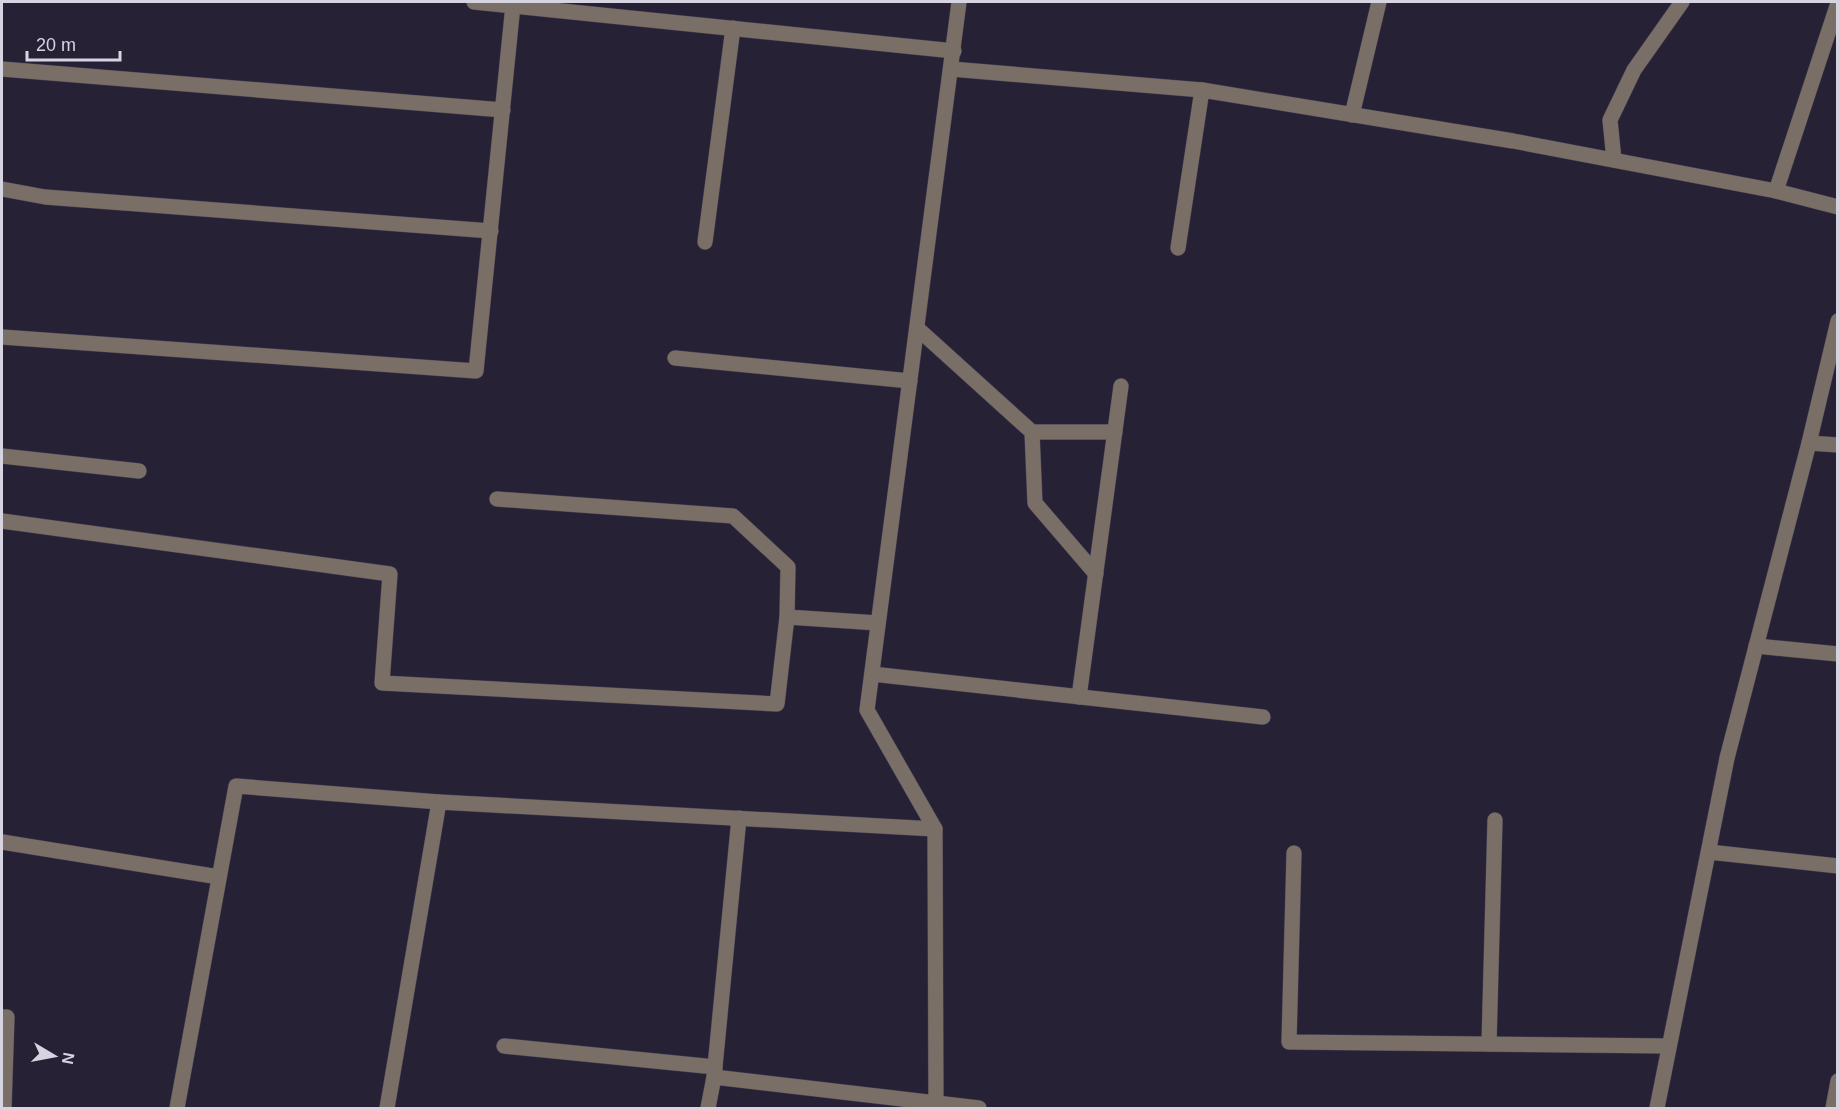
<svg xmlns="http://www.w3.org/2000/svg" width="1839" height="1110" viewBox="0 0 1839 1110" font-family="Arial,sans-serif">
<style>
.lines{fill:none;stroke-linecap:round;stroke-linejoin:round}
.minor-casing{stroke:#433e52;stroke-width:16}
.minor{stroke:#796f67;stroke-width:15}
</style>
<rect width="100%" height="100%" fill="#272136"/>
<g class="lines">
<g class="minor-casing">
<g id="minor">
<polyline points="474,2 954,51"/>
<polyline points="2,69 503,110"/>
<polyline points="951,69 1202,90 1513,141 1776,191 1838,3"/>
<polyline points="1352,115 1379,2"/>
<polyline points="1614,160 1610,120 1634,70 1682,2"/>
<polyline points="2,189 45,197 491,231"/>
<polyline points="1776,191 1838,207"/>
<polyline points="705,242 733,28"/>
<polyline points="1178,248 1202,90"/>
<polyline points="917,328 1032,432 1035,503 1096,574"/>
<polyline points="2,337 476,371 513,5"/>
<polyline points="675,358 910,381"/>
<polyline points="1032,432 1115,432"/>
<polyline points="1809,443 1838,445"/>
<polyline points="2,456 139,471"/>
<polyline points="497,499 733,516 788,567 787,617 878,623"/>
<polyline points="2,521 390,574 382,683 777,704 787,617"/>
<polyline points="1756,646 1838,654"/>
<polyline points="872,674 1263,717"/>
<polyline points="1079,697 1121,386"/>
<polyline points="2,842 219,877"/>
<polyline points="1709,852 1838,866"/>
<polyline points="1294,853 1289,1042 1669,1046"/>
<polyline points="2,1017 7,1017 4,1108"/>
<polyline points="1489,1044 1495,820"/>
<polyline points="504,1046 715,1067"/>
<polyline points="714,1077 739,818"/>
<polyline points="177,1108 236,786 439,802"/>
<polyline points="387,1108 439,802 935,829"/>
<polyline points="708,1108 714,1077 979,1108"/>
<polyline points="936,1108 935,829 867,710 959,2"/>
<polyline points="1657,1108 1727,758 1809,443 1838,321"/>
<polyline points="1833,1108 1838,1081"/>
</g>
</g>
<use href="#minor" class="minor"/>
</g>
<rect width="1839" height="1110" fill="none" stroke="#d7d4e2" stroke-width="6"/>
<g transform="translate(54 1056) rotate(100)" stroke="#272136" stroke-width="4.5" paint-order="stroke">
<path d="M0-4.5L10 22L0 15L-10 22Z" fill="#d7d4e2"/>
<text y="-9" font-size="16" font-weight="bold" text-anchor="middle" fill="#d7d4e2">N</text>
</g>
<path d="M27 51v9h93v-9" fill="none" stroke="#d7d4e2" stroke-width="3"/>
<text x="36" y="51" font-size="18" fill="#d7d4e2" stroke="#272136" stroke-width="4.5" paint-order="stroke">20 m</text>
</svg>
